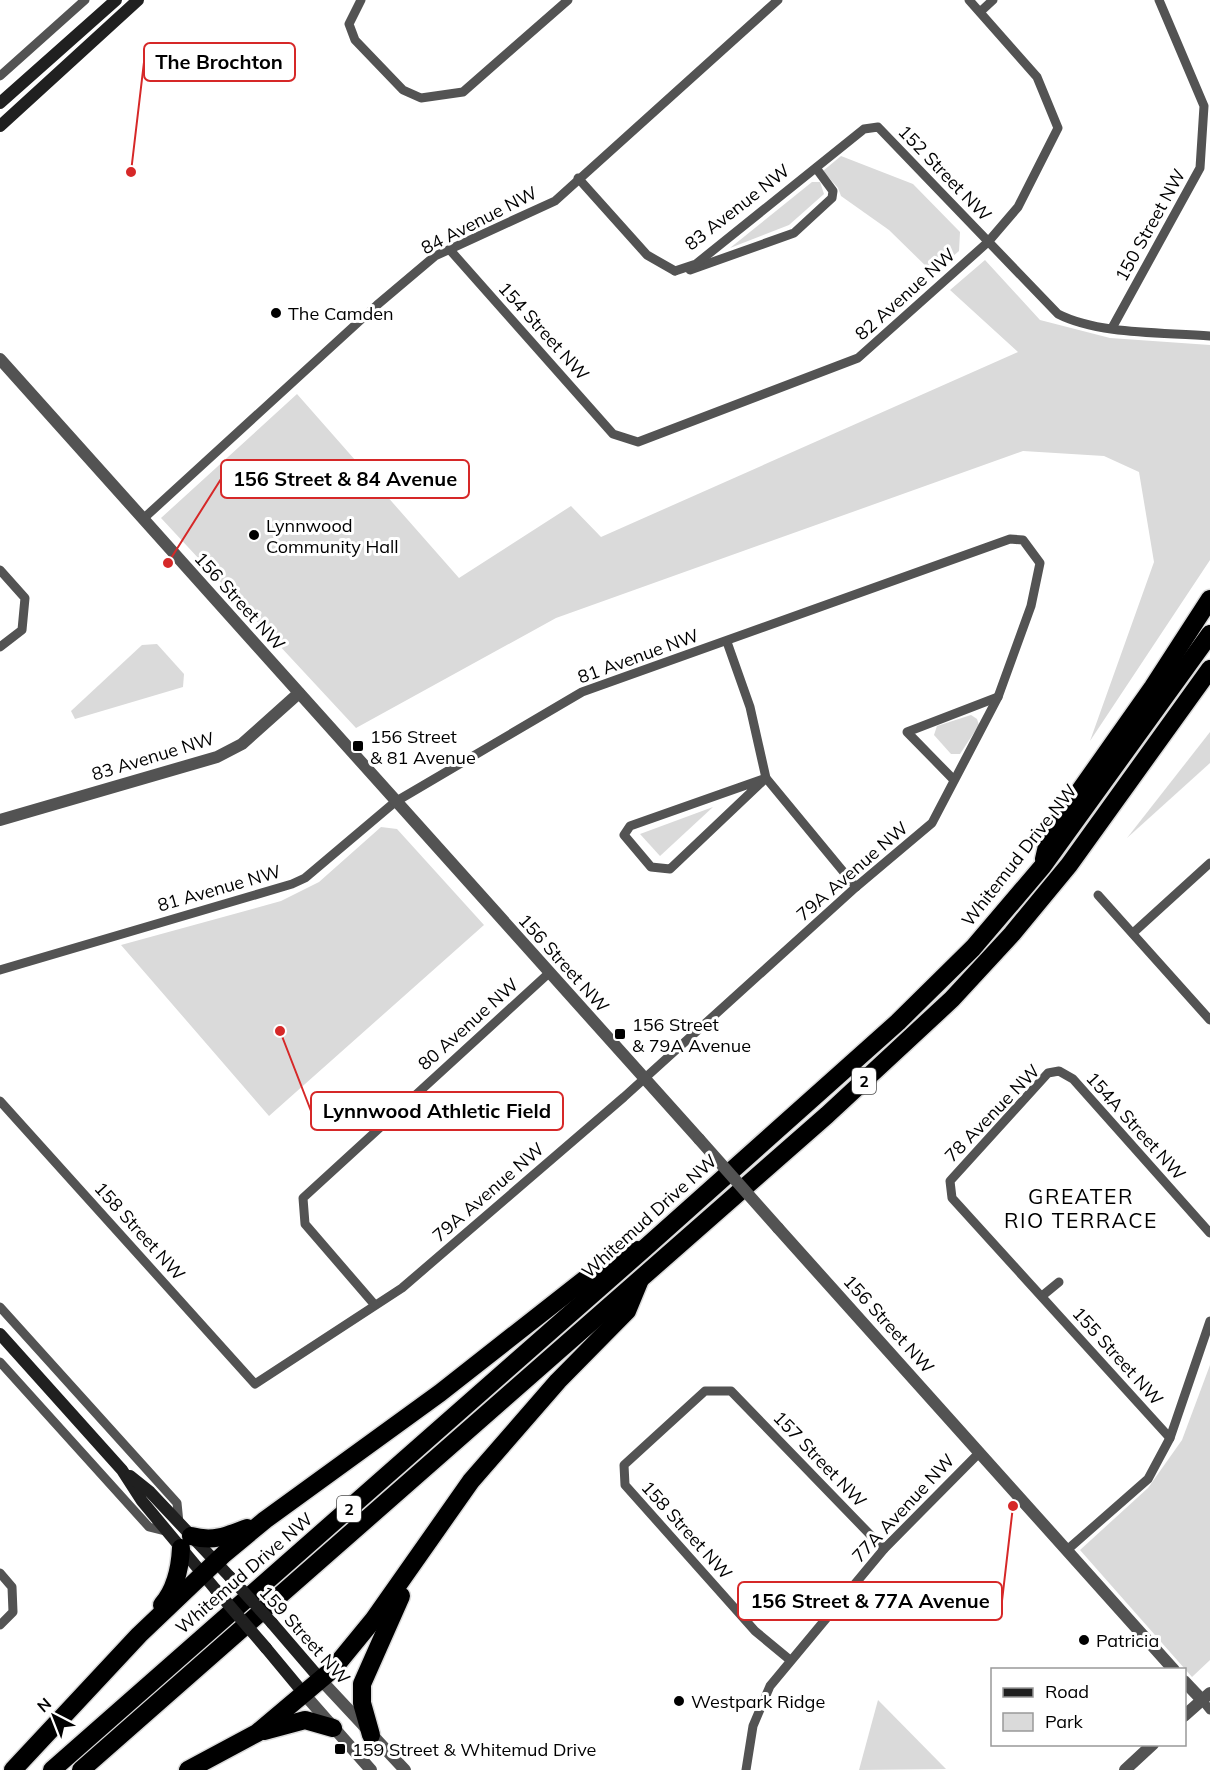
<svg xmlns="http://www.w3.org/2000/svg" width="1210" height="1770" viewBox="0 0 1210 1770" font-family="Mulish,sans-serif">
<style>
.green{fill:#dadada}
.lines{fill:none;stroke-linecap:round;stroke-linejoin:round}
.motorway-casing{stroke:#dbdbdb;stroke-width:21}
.minor{stroke:#535353;stroke-width:9}
.tertiary{stroke:#535353;stroke-width:12}
.secondary{stroke:#202020;stroke-width:12}
.motorway{stroke:#000;stroke-width:18}
.tertiary-bridge{stroke:#535353;stroke-width:12}
.secondary-bridge{stroke:#202020;stroke-width:12}
.poi-dot{fill:#000;stroke:#fff;stroke-width:2}
.labels{text-anchor:middle;dominant-baseline:central;stroke-width:6;stroke-linejoin:round;paint-order:stroke}
.shield{fill:#fff;stroke:#4c4c4c;stroke-width:1.5}
.shield-label{font-size:16px;font-weight:bold;fill:#000}
.street-label{font-size:18px;fill:#000;stroke:#fff}
.poi-label{font-size:18px;fill:#000;stroke:#fff;text-anchor:start}
.quarter-label{font-size:21px;letter-spacing:1.5px;fill:#000;stroke:#fff}
.leader{fill:none;stroke:#d62828;stroke-width:2}
.callout-dot{fill:#d62828;stroke:#fff;stroke-width:2}
.callout{fill:#fff;stroke:#d62828;stroke-width:2}
.callout-label{font-size:20px;text-anchor:middle;font-weight:bold;fill:#000}
</style>
<rect width="100%" height="100%" fill="#fff"/>
<g class="green">
<polygon points="841,156 913,184 960,232 959,251 933,273 889,230 841,196 838,188 823,171"/>
<polygon points="812,182 820,182 824,194 789,225 730,248"/>
<polygon points="985,260 1040,320 1110,338 1210,345 1210,560 1090,741 1154,562 1139,472 1104,456 1023,451 556,618 356,728 161,518 297,394 459,578 571,506 601,537 1018,352 950,290"/>
<polygon points="157,644 184,674 183,687 75,719 71,711 142,645"/>
<polygon points="971,715 977,719 979,725 960,754 951,754 934,735 937,726"/>
<polygon points="1210,732 1210,763 1127,838"/>
<polygon points="713,807 660,856 640,834"/>
<polygon points="381,827 397,829 484,925 269,1116 121,945 281,901 319,882"/>
<polygon points="1210,1365 1210,1660 1192,1677 1080,1550 1148,1488 1182,1440"/>
<polygon points="878,1700 946,1769 859,1770"/>
</g>
<g class="lines">
<g class="motorway-casing">
<g id="motorway">
<polyline points="1044,859 1050,833 1153,687 1210,599"/>
<path d="M 191,1536 C 213,1542 227,1536 247,1528"/>
<path d="M 162,1605 C 175,1590 180,1568 181,1548"/>
<polyline points="264,1731 305,1720 333,1728"/>
<polyline points="371,1735 362,1703 362,1684 401,1596"/>
<polyline points="13,1770 139,1635 224,1554 265,1520 440,1393 612,1258 637,1250"/>
<polyline points="52,1770 645,1248 898,1022 973,948 1042,867 1210,634"/>
<polyline points="81,1770 827,1115 952,999 1012,934 1069,865 1210,669"/>
<polyline points="188,1770 257,1733 333,1669 374,1619 471,1481 558,1381 627,1311 639,1282"/>
</g>
</g>
<g class="minor">
<polyline points="361,0 349,24 355,40 403,90 421,98 463,92 568,0"/>
<polyline points="980,12 993,0"/>
<polyline points="0,76 85,0"/>
<polyline points="578,178 647,255 675,271"/>
<polyline points="450,250 613,434 638,442 858,358 988,242 1018,207 1058,128 1037,77 969,0"/>
<polyline points="690,270 794,233 832,198 833,191 816,168"/>
<path d="M 675,271 L 696,264 L 864,129 L 878,127 L 1058,314 C 1099,335 1164,332 1210,336"/>
<polyline points="1112,328 1200,168 1204,106 1159,0"/>
<polyline points="143,519 377,305 435,256 555,201 778,0"/>
<polyline points="0,570 25,598 22,630 0,647"/>
<polyline points="727,642 750,707 766,778 856,887"/>
<polygon points="766,778 670,869 651,867 624,835 630,826"/>
<polyline points="953,779 907,732 998,697"/>
<polyline points="1098,895 1210,1020"/>
<polyline points="1133,933 1210,863"/>
<polyline points="0,970 292,884 305,878 395,802 582,692 1010,539 1023,540 1040,563 1031,606 998,697 932,823 856,887 624,1097 402,1288 255,1384 0,1101"/>
<polyline points="1042,1296 1059,1282"/>
<polyline points="374,1304 305,1224 303,1198 549,973"/>
<polyline points="0,1307 177,1503 179,1523"/>
<polyline points="0,1362 149,1527 169,1532"/>
<polyline points="1170,1438 952,1198 950,1181 1048,1073 1059,1071 1073,1079 1210,1233"/>
<polyline points="1067,1550 1148,1479 1170,1438 1210,1321"/>
<polyline points="0,1573 12,1587 13,1612 0,1625"/>
<polyline points="790,1660 755,1631 625,1485 624,1465 705,1391 731,1391 884,1549"/>
<polyline points="1202,1700 1210,1710"/>
<polyline points="746,1770 753,1726 770,1686 884,1549 980,1452"/>
</g>
<g class="tertiary">
<polyline points="0,359 699,1139"/>
<polyline points="0,820 217,757 242,744 299,693"/>
<polyline points="778,1228 1174,1670"/>
<polyline points="321,1680 405,1770"/>
<polyline points="1184,1681 1202,1700"/>
<polyline points="305,1695 371,1770"/>
<polyline points="1184,1716 1210,1693"/>
<polyline points="1125,1770 1153,1744"/>
</g>
<g class="secondary">
<polyline points="0,103 116,0"/>
<polyline points="0,126 138,0"/>
<polyline points="0,1334 122,1470 142,1501 216,1590"/>
<polyline points="130,1476 150,1492 230,1577"/>
<polyline points="272,1623 321,1680"/>
<polyline points="266,1648 305,1695"/>
</g>
<use href="#motorway" class="motorway"/>
<polyline class="tertiary-bridge" points="699,1139 778,1228"/>
<g class="secondary-bridge">
<polyline points="230,1577 272,1623"/>
<polyline points="216,1590 266,1648"/>
</g>
</g>
<g class="poi-dot">
<circle cx="276" cy="313" r="6"/>
<circle cx="254" cy="535" r="6"/>
<rect x="352" y="740" width="12" height="12" rx="3"/>
<rect x="614" y="1028" width="12" height="12" rx="3"/>
<circle cx="1084" cy="1640" r="6"/>
<circle cx="679" cy="1701" r="6"/>
<rect x="334" y="1743" width="12" height="12" rx="3"/>
</g>
<g class="labels">
<g class="shield">
<rect x="852" y="1068" width="24" height="26" rx="4.5"/>
<rect x="337" y="1496" width="24" height="26" rx="4.5"/>
</g>
<g class="shield-label">
<text x="864" y="1081">2</text>
<text x="349" y="1509">2</text>
</g>
<g class="street-label">
<text transform="translate(945 173) rotate(46)">152 Street NW</text>
<text transform="translate(737 207) rotate(-38)">83 Avenue NW</text>
<text transform="translate(479 220) rotate(-27)">84 Avenue NW</text>
<text transform="translate(1150 225) rotate(-61)">150 Street NW</text>
<text transform="translate(905 294) rotate(-42)">82 Avenue NW</text>
<text transform="translate(544 331) rotate(48)">154 Street NW</text>
<text transform="translate(240 601) rotate(48)">156 Street NW</text>
<text transform="translate(638 656) rotate(-20)">81 Avenue NW</text>
<text transform="translate(153 756) rotate(-17)">83 Avenue NW</text>
<text transform="translate(1019 855) rotate(-52)">Whitemud Drive NW</text>
<text transform="translate(852 871) rotate(-41)">79A Avenue NW</text>
<text transform="translate(219 888) rotate(-16)">81 Avenue NW</text>
<text transform="translate(564 963) rotate(48)">156 Street NW</text>
<text transform="translate(468 1024) rotate(-42)">80 Avenue NW</text>
<text transform="translate(992 1113) rotate(-46)">78 Avenue NW</text>
<text transform="translate(1136 1126) rotate(48)">154A Street NW</text>
<text transform="translate(488 1192) rotate(-41)">79A Avenue NW</text>
<text transform="translate(649 1216) rotate(-42)">Whitemud Drive NW</text>
<text transform="translate(140 1231) rotate(48)">158 Street NW</text>
<text transform="translate(889 1324) rotate(48)">156 Street NW</text>
<text transform="translate(1118 1356) rotate(48)">155 Street NW</text>
<text transform="translate(820 1459) rotate(46)">157 Street NW</text>
<text transform="translate(903 1508) rotate(-47)">77A Avenue NW</text>
<text transform="translate(687 1530) rotate(48)">158 Street NW</text>
<text transform="translate(244 1573) rotate(-41)">Whitemud Drive NW</text>
<text transform="translate(305 1635) rotate(48)">159 Street NW</text>
</g>
<g class="poi-label">
<text x="288" y="313">The Camden</text>
<text x="266" y="525">Lynnwood<tspan x="266" dy="21">Community Hall</tspan></text>
<text x="370" y="736">156 Street<tspan x="370" dy="21">&amp; 81 Avenue</tspan></text>
<text x="632" y="1024">156 Street<tspan x="632" dy="21">&amp; 79A Avenue</tspan></text>
<text x="1096" y="1640">Patricia</text>
<text x="691" y="1701">Westpark Ridge</text>
<text x="352" y="1749">159 Street &amp; Whitemud Drive</text>
</g>
<g class="quarter-label">
<text x="1081" y="1196">GREATER<tspan x="1081" dy="24">RIO TERRACE</tspan></text>
</g>
</g>
<path class="leader" d="M131 172L144 62M168 563L221 479M280 1031L311 1111M1013 1506L1002 1601"/>
<g class="callout-dot">
<circle cx="131" cy="172" r="6"/>
<circle cx="168" cy="563" r="6"/>
<circle cx="280" cy="1031" r="6"/>
<circle cx="1013" cy="1506" r="6"/>
</g>
<g class="callout">
<rect x="144" y="43" width="151" height="38" rx="6"/>
<rect x="221" y="460" width="248" height="38" rx="6"/>
<rect x="311" y="1092" width="252" height="38" rx="6"/>
<rect x="738" y="1582" width="264" height="38" rx="6"/>
</g>
<g class="callout-label">
<text x="219" y="69">The Brochton</text>
<text x="345" y="486">156 Street &amp; 84 Avenue</text>
<text x="437" y="1118">Lynnwood Athletic Field</text>
<text x="870" y="1608">156 Street &amp; 77A Avenue</text>
</g>
<rect x="991" y="1668" width="195" height="78" fill="#ffffff" stroke="#999999" stroke-width="1.5"/>
<rect x="1003" y="1688" width="30" height="9" fill="#202020" stroke="#999999" stroke-width="1.5"/>
<text x="1045" y="1698" font-size="18" fill="#000000">Road</text>
<rect x="1003" y="1713" width="30" height="18" fill="#dadada" stroke="#999999" stroke-width="1.5"/>
<text x="1045" y="1728" font-size="18" fill="#000000">Park</text>
<g transform="translate(54 1716) rotate(318)" stroke="#ffffff" stroke-width="4.5" paint-order="stroke">
<path d="M0-4.5L10 22L0 15L-10 22Z" fill="#000000"/>
<text y="-9" font-size="16" font-weight="bold" text-anchor="middle" fill="#000000">N</text>
</g>
</svg>
